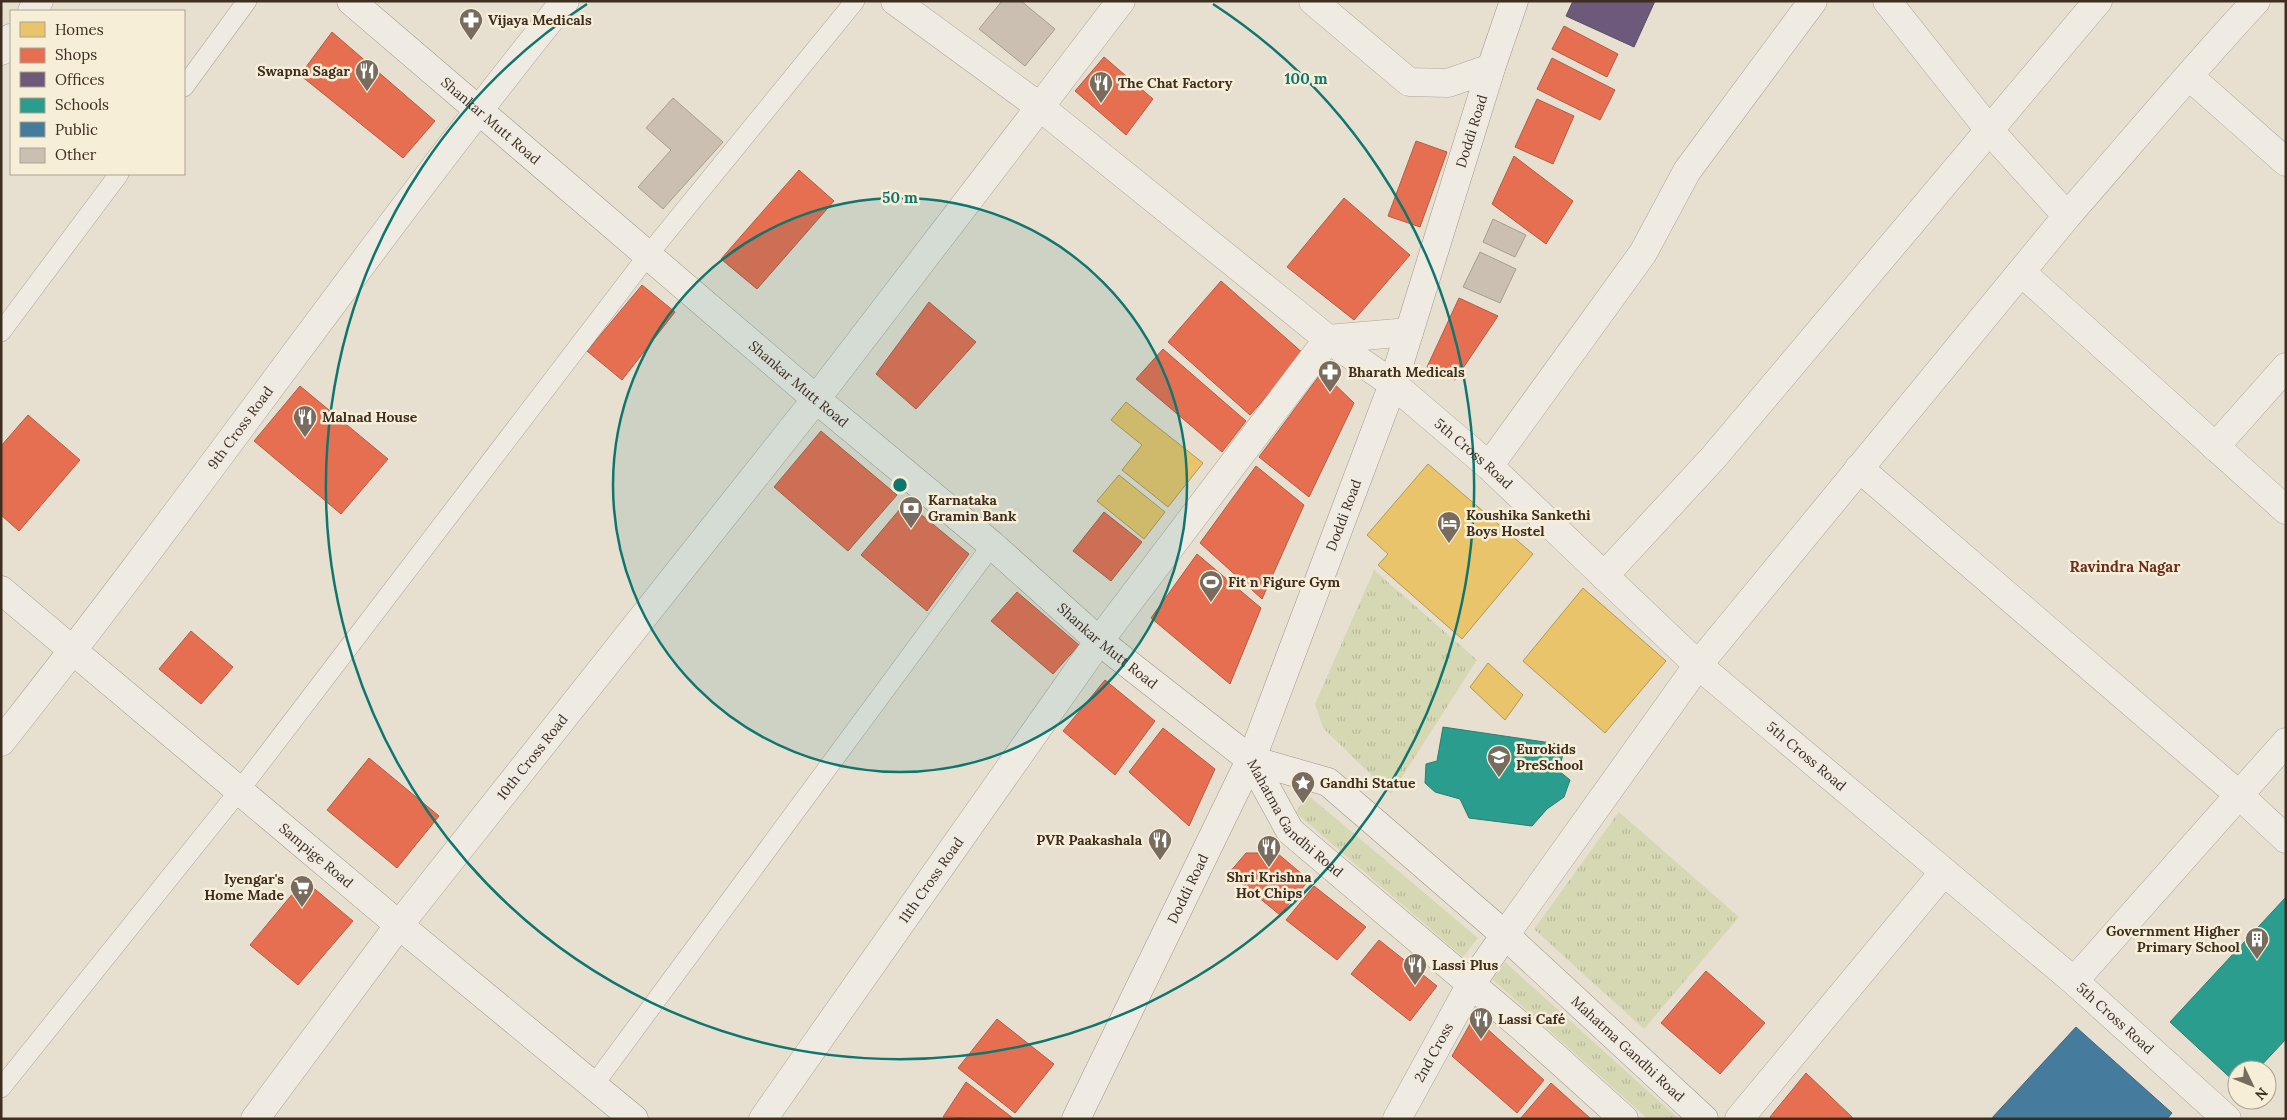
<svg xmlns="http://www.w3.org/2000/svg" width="2287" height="1120" viewBox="0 0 2287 1120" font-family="Lora,serif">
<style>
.grass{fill:url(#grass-tufts)}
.homes{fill:#e9c46a;stroke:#b59754}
.shops{fill:#e76f51;stroke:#b45c42}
.offices{fill:#6d597a;stroke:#5f4c5f}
.schools{fill:#2a9d8f;stroke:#307c6e}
.public{fill:#457b9d;stroke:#436478}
.building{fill:#cbbfb2;stroke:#a89c90}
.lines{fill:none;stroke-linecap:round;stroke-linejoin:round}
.lane-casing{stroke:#ada599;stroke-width:20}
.street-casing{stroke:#ada599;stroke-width:29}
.secondary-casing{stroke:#9c958a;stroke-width:29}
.lane{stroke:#efebe3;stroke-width:19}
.street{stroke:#efebe3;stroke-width:28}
.secondary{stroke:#efebe3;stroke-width:28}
.ring{fill:none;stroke:#0f766e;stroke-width:2.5}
.labels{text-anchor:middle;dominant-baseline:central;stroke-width:5;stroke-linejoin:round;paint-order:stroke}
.poi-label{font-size:14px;font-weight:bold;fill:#3d2e20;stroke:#f7eed8;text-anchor:start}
.street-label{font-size:14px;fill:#3d2e20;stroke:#f7eed8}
.neighbourhood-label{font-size:15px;font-weight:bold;fill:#6b2e1e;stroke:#f7eed8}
.centre{fill:#0f766e;stroke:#f7eed8;stroke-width:2.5}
.ring-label{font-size:15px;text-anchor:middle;font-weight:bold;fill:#0f766e;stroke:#f7eed8;stroke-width:5;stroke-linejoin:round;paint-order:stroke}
</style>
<defs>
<pattern id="grass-tufts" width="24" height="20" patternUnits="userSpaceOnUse" patternTransform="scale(1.25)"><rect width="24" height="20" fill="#d6d7b3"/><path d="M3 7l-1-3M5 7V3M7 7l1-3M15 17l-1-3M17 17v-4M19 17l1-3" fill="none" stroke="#b9b99a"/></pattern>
</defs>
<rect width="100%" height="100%" fill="#e7e0d1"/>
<g class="grass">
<polygon points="1374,570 1477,660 1391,794 1323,728 1315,704"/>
<polygon points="1309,796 1478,938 1463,957 1295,812"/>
<polygon points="1619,812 1739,917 1644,1029 1534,929"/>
<polygon points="1505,962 1679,1119 1648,1119 1492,979"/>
</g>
<g class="homes">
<polygon points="1126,402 1203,463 1168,507 1122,470 1142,445 1111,420"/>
<polygon points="1428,464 1533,554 1462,639 1378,565 1388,554 1367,535"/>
<polygon points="1119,475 1165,512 1144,539 1097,501"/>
<polygon points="1583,588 1666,661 1605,733 1523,661"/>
<polygon points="1488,663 1523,695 1505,720 1470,687"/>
</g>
<g class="shops">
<polygon points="1564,26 1618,54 1607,77 1552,49"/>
<polygon points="332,32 435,121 403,158 300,75"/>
<polygon points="1104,57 1153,99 1126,135 1075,91"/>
<polygon points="1552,58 1615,90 1600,120 1537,89"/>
<polygon points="1537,99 1574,116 1553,164 1515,147"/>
<polygon points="1416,141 1447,152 1420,227 1388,216"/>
<polygon points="1514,156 1573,201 1546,244 1492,204"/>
<polygon points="799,170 834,201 757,289 721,259"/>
<polygon points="1344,198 1410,255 1354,320 1287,267"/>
<polygon points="1221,281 1304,354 1250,415 1168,342"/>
<polygon points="642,285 675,312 622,380 587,351"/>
<polygon points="1459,298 1498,316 1455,380 1427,367"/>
<polygon points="929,302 976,342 916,409 876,374"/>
<polygon points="1163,349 1246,421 1222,452 1136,379"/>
<polygon points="1322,372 1354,403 1309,497 1259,457"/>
<polygon points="300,386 388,459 341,514 254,441"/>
<polygon points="28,415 80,460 19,531 1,515 1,446"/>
<polygon points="821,431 897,495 848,551 774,487"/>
<polygon points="1256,466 1304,505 1262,599 1200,543"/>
<polygon points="906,502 969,554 927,611 861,555"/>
<polygon points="1104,512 1142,542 1111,581 1073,551"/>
<polygon points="1197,554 1261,608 1230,684 1151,618"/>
<polygon points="1017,592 1079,645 1053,674 991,621"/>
<polygon points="191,631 233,667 201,704 159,669"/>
<polygon points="1105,680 1155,721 1115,775 1063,731"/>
<polygon points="1163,728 1215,769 1189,826 1129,772"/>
<polygon points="369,758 439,816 397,868 327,810"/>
<polygon points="1246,853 1277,853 1309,880 1280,915 1229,873"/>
<polygon points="304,880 353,921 298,985 250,945"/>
<polygon points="1314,886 1366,927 1337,960 1286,920"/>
<polygon points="1379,940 1437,986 1410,1021 1351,974"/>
<polygon points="1706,971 1765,1023 1720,1074 1661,1023"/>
<polygon points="1474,1017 1544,1080 1517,1113 1452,1056"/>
<polygon points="997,1019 1054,1064 1015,1113 958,1068"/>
<polygon points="1806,1073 1854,1119 1772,1119 1770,1117"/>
<polygon points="966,1082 1014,1119 943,1117"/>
<polygon points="1551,1083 1591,1119 1520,1119"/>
</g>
<polygon class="offices" points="1573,1 1655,1 1634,47 1566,16"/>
<g class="schools">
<polygon points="1443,727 1565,745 1559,771 1570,780 1564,797 1547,809 1532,826 1469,818 1460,799 1435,792 1425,783 1426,764 1437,761"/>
<polygon points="2286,897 2286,1039 2257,1070 2237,1070 2237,1084 2170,1022"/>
</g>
<polygon class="public" points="2076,1027 2172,1113 2167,1119 1991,1119"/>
<g class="building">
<polygon points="1002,1 1021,1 1055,29 1025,66 979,29"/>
<polygon points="673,98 723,142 663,209 638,187 671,150 646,128"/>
<polygon points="1493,219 1526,235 1515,257 1483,242"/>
<polygon points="1480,252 1516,269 1500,303 1463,287"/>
</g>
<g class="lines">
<g class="lane-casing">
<g id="lane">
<polyline points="184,87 247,1"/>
<polyline points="1,332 119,174"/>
<polyline points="593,1086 992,545"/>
<polyline points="1,1088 239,791 648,255 855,1"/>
</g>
</g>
<g class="street-casing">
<g id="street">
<path id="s1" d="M 895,1 L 1040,107 L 1328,339 L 1393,384 L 1489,466 L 1698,665 L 2074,981 L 2227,1119"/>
<polyline points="1313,1 1409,82 1448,83 1491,68"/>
<polyline points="32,11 39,1"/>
<polyline points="1,51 11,38"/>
<polyline points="2190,77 2286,162"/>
<path d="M 2067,216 C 2130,144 2191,71 2256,1"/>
<polyline points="2021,272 2286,510"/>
<polyline points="2215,447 2286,367"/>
<polyline points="1489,466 1643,253 1687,171 1813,1"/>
<polyline points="1859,468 2238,794 2286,839"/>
<polyline points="1604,576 1713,458 2098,1"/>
<path id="s2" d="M 1,742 C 194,499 370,243 565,1"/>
<polyline points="1505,935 1698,665 2067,216 1990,131 1887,1"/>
<polyline points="2074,981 2286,742"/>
<path id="s3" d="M 255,1119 L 399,925 L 816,399 L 1121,1"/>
<path id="s4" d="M 763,1119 L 1099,641 L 1328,339 L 1409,332"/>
<path id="s5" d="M 1397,1119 L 1471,984"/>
<polyline points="1739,1119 1944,872"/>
</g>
</g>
<g class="secondary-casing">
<g id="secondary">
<path id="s6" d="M 351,1 L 816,399 L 992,545 L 1099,641 L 1251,760 L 1328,782 L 1505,935 L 1704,1119"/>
<path id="s7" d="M 1,590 L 399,925 L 634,1119"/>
<path id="s8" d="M 1251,760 L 1290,831 L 1523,1028 L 1624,1119"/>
<polyline points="1471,984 1505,935"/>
<path id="s9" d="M 1076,1119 L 1255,750 L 1393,384 L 1491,68 L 1514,1"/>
</g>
</g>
<use href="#lane" class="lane"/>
<use href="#street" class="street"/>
<use href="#secondary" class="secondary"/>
</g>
<circle cx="900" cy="485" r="287" fill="#0f766e" fill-opacity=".12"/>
<g class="ring">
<circle cx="900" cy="485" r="287"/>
<path d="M1213 4A574 574 0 1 1 587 4"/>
</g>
<defs>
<g id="pharmacy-pin" transform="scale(1.25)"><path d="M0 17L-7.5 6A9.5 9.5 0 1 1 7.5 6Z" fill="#786c5e" stroke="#f7eed8"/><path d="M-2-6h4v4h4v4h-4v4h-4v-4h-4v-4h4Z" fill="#fff"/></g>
<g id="restaurant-pin" transform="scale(1.25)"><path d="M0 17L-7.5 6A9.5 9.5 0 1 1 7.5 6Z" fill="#786c5e" stroke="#f7eed8"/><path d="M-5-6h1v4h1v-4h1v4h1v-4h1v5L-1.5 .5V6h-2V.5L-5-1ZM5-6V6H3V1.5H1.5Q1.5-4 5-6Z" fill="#fff"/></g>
<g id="bank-pin" transform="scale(1.25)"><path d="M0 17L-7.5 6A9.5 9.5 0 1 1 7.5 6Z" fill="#786c5e" stroke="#f7eed8"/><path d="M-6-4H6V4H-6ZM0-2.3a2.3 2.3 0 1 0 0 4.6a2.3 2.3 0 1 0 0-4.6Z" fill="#fff"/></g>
<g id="hotel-pin" transform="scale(1.25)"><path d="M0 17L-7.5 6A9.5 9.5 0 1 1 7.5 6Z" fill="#786c5e" stroke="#f7eed8"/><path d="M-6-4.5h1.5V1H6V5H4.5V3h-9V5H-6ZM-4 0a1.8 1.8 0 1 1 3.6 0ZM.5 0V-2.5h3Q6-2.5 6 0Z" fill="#fff"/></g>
<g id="stadium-pin" transform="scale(1.25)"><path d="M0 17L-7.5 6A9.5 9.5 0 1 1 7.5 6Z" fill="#786c5e" stroke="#f7eed8"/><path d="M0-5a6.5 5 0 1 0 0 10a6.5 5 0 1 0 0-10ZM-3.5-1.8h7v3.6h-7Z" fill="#fff"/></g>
<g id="school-pin" transform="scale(1.25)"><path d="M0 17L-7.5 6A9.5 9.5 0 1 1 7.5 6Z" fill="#786c5e" stroke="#f7eed8"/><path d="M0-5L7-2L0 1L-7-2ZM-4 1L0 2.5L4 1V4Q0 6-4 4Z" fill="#fff"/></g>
<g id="sight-pin" transform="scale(1.25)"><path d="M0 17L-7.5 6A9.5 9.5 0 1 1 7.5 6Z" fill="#786c5e" stroke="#f7eed8"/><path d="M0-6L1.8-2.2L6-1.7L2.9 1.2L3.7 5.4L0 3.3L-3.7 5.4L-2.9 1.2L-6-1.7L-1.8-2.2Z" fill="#fff"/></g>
<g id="supermarket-pin" transform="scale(1.25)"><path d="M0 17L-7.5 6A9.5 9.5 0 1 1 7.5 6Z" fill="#786c5e" stroke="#f7eed8"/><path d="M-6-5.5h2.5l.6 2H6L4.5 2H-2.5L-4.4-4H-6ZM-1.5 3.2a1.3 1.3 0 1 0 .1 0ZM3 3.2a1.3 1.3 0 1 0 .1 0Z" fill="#fff"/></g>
<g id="building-pin" transform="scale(1.25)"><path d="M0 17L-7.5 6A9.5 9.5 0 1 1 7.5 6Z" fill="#786c5e" stroke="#f7eed8"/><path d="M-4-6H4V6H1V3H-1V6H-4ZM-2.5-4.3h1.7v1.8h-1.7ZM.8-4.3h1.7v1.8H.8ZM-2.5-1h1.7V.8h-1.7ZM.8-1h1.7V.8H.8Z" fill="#fff"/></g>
</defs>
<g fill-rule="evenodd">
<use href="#pharmacy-pin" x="471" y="20"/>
<use href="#restaurant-pin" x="367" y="71"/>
<use href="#restaurant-pin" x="1101" y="83"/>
<use href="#pharmacy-pin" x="1330" y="372"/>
<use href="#restaurant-pin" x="305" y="417"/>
<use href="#bank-pin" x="911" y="508"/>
<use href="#hotel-pin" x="1449" y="523"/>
<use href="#stadium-pin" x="1211" y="582"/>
<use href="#school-pin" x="1499" y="757"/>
<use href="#sight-pin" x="1303" y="783"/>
<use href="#restaurant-pin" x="1160" y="840"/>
<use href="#restaurant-pin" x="1269" y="847"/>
<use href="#supermarket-pin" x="302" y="887"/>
<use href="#building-pin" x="2257" y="939"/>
<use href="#restaurant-pin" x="1415" y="965"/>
<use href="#restaurant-pin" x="1481" y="1019"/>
</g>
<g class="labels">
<g class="poi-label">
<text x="488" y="20">Vijaya Medicals</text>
<text x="350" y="71" text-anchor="end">Swapna Sagar</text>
<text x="1118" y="83">The Chat Factory</text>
<text x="1348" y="372">Bharath Medicals</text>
<text x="322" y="417">Malnad House</text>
<text x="928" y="500">Karnataka<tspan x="928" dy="16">Gramin Bank</tspan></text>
<text x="1466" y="515">Koushika Sankethi<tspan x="1466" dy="16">Boys Hostel</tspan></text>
<text x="1228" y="582">Fit n Figure Gym</text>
<text x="1516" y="749">Eurokids<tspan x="1516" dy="16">PreSchool</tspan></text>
<text x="1320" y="783">Gandhi Statue</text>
<text x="1142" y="840" text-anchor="end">PVR Paakashala</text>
<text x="1269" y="877" text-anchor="middle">Shri Krishna<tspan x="1269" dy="16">Hot Chips</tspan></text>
<text x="284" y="879" text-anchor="end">Iyengar's<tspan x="284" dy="16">Home Made</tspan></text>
<text x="2240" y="931" text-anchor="end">Government Higher<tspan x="2240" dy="16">Primary School</tspan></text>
<text x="1432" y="965">Lassi Plus</text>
<text x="1498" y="1019">Lassi Café</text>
</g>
<g class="street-label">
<text stroke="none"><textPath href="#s6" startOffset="184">Shankar Mutt Road</textPath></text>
<text stroke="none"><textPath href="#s9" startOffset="1066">Doddi Road</textPath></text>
<text stroke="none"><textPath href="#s6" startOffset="589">Shankar Mutt Road</textPath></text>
<text stroke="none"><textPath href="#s2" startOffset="395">9th Cross Road</textPath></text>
<text stroke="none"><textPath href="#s1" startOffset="735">5th Cross Road</textPath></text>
<text stroke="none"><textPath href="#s9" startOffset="661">Doddi Road</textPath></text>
<text stroke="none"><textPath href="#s6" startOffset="994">Shankar Mutt Road</textPath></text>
<text stroke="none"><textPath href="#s1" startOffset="1185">5th Cross Road</textPath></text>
<text stroke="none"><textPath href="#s3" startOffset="456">10th Cross Road</textPath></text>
<text stroke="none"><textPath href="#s8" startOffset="74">Mahatma Gandhi Road</textPath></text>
<text stroke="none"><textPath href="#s7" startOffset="412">Sampige Road</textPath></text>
<text stroke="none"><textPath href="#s4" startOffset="292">11th Cross Road</textPath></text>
<text stroke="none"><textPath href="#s9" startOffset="256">Doddi Road</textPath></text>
<text stroke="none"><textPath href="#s1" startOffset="1590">5th Cross Road</textPath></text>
<text stroke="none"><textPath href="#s6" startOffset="1659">Mahatma Gandhi Road</textPath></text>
<text stroke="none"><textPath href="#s5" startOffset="76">2nd Cross</textPath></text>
</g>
<g class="neighbourhood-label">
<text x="2125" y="566">Ravindra Nagar</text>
</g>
</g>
<circle cx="900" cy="485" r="8" class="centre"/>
<g class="ring-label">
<text x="1306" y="84">100 m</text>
<text x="900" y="203">50 m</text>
</g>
<rect width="2287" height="1120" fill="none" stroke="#3d2e20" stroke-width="5"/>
<rect x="10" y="10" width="175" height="165" fill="#f7eed8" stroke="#ada18e"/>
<rect x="20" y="22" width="25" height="15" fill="#e9c46a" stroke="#ada18e"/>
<text x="55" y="35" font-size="15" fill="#3d2e20">Homes</text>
<rect x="20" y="48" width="25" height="15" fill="#e76f51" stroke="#ada18e"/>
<text x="55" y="60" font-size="15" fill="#3d2e20">Shops</text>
<rect x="20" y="72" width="25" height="15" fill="#6d597a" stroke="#ada18e"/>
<text x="55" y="85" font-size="15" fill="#3d2e20">Offices</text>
<rect x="20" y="98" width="25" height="15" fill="#2a9d8f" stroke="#ada18e"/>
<text x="55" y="110" font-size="15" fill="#3d2e20">Schools</text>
<rect x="20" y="122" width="25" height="15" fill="#457b9d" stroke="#ada18e"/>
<text x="55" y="135" font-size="15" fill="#3d2e20">Public</text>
<rect x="20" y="148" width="25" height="15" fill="#cbbfb2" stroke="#ada18e"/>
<text x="55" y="160" font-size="15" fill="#3d2e20">Other</text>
<g transform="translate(2252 1085) rotate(133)"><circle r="24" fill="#f7eed8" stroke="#ada18e"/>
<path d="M0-4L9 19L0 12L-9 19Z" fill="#786c5e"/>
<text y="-8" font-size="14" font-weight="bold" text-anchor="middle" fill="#3d2e20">N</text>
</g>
</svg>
